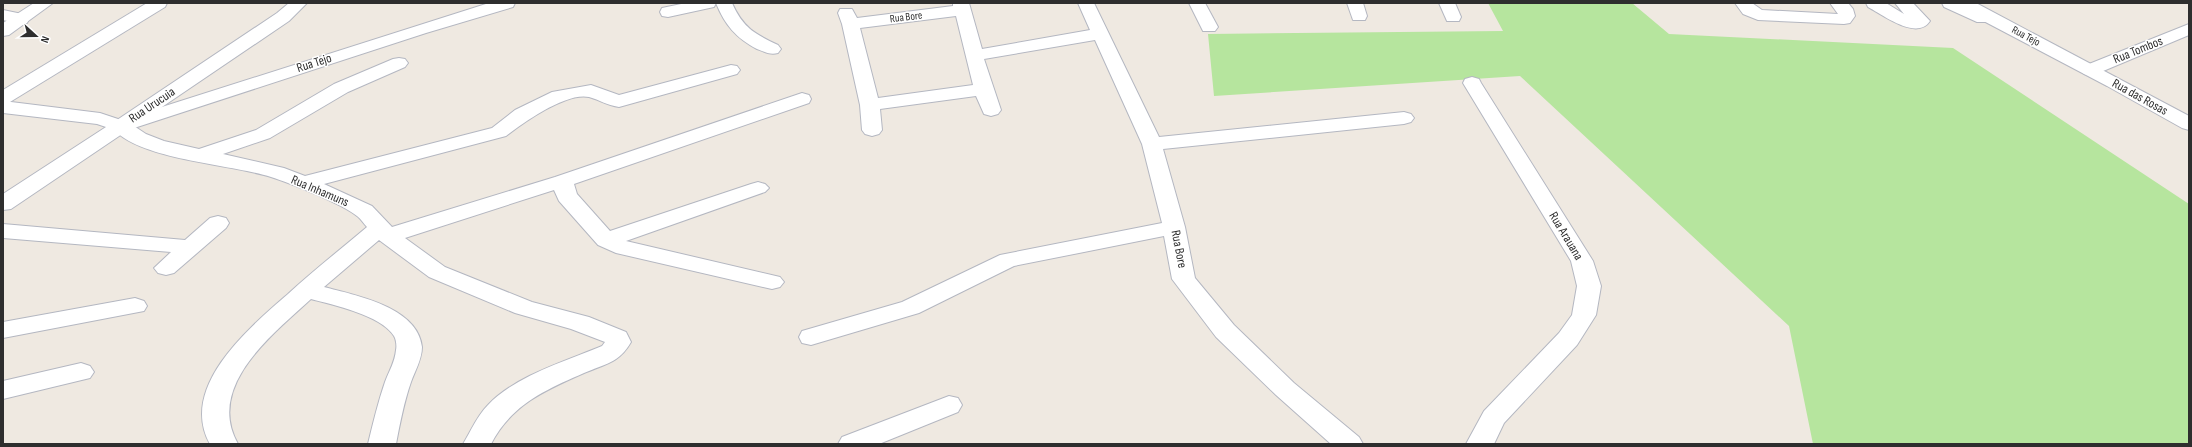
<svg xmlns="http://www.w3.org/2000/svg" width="2192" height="447" viewBox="0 0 2192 447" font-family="'Sofia Sans Condensed',sans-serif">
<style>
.green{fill:#b6e59e}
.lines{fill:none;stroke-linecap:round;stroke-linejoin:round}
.minor-casing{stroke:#b4b7c1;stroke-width:2}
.tertiary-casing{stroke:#b4b7c1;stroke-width:2}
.minor{fill:#fff;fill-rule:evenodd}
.tertiary{fill:#fff;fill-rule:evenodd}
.labels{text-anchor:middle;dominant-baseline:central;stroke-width:3;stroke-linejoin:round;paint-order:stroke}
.far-street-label{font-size:11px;fill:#2e2e2e;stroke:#fff}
.street-label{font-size:13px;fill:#2e2e2e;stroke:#fff}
</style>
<rect width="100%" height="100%" fill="#efe9e1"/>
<polygon class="green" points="1488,3 1632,3 1669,34 1953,48 2189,204 2189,444 1813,444 1789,326 1520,76 1214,96 1208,34 1503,31"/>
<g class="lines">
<g class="minor-casing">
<g id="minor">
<polygon points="147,3 167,3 165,7 10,102 3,104 3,90"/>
<path d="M 289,3 L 307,3 L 289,21 L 134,126 L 146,134 L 164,141 L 199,149 L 256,130 L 334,84 L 393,59 L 399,58 L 405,59 L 408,63 L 405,67 L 348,92 L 270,138 L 223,154 L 284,168 L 305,176 L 492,128 L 515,110 L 552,92 L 591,85 L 619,95 L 731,65 L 737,66 L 740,70 L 737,74 L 619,107 C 606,105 600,100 589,97 C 566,92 523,123 506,136 L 324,184 L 372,206 L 392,227 L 555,177 L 802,93 L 809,95 L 811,99 L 809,103 L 574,184 L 577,194 L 610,231 L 751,184 L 758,182 L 765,184 L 769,188 L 765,192 L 626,241 L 780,277 L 784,282 L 780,287 L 772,289 L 616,253 L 598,245 L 559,201 L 554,190 L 405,238 L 445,267 L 532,302 L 589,317 L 626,332 L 631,342 C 619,363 605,364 584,373 C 545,390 511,405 491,444 L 463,444 C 471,431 477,416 488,405 C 515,376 566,361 602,346 L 605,342 L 571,329 L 515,313 L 429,277 L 379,240 L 324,287 C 355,295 418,307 422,347 C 422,359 415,371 411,382 C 404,402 400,423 396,444 L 368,444 C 373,423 378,402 385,382 C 389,371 395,362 396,350 C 397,346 396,339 394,336 C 381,315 333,305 311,299 C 273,334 205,386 238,444 L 210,444 C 178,387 250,327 288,294 C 313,271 341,249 367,227 C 364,224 361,219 357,216 C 343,204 290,183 271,177 C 232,164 135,160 111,126 L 114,122 L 277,13 Z"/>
<path d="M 686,3 L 732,3 C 743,28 755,34 778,45 L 781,49 L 778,53 C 770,55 765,52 757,49 C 736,38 725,25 716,3 L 714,7 L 668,17 L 662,16 L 660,12 L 662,8 Z"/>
<path d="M 953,3 L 969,3 L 982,49 L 1090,30 L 1078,3 L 1094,3 L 1159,137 L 1404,112 L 1411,114 L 1414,118 L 1411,122 L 1404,124 L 1163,149 L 1185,227 L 1195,278 L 1234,325 L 1294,383 L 1359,437 L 1363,444 L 1331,444 L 1276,395 L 1216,337 L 1172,279 L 1164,236 L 1014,266 L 919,313 L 811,345 L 802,343 L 799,337 L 802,331 L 902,302 L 1000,255 L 1162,223 L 1142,144 L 1095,40 L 984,59 L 1001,110 L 998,114 L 991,116 L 984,114 L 976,96 L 880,109 L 882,130 L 879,134 L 872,136 L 865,134 L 862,130 L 860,105 L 842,24 L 838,13 L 840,9 L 852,9 L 857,18 L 953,6 ZM 956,16 L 973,85 L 878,98 L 860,28 Z"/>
<polygon points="1189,3 1205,3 1218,27 1215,31 1203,31"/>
<polygon points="1347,3 1363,3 1367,16 1365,20 1353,20"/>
<polygon points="1439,3 1455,3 1461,17 1459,21 1447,21"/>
<polygon points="1735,3 1752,3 1762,10 1838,14 1830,3 1848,3 1853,9 1855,16 1850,23 1844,24 1758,20 1743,14"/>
<path d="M 1866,3 L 1886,3 L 1904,14 L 1895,3 L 1913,3 L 1930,21 C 1917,41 1883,15 1868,7 Z"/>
<polygon points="1942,3 1964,3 1989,14 1991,18 1989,22 1977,22 1944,7"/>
<polygon points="3,10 27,15 29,19 27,23 21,24 3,20"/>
<polygon points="2189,24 2189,35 2096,74 2090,75 2084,74 2081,70 2084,66"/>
<polygon points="1472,77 1479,79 1481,83 1593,261 1601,286 1596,315 1577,345 1504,423 1494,444 1466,444 1484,411 1559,333 1572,315 1577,286 1571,261 1463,83 1465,79"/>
<polygon points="218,216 226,218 229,223 226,228 174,273 166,275 158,273 154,268 171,252 3,238 3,224 185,240 210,218"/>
<polygon points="135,298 144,301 147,306 144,311 3,338 3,322"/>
<polygon points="81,363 90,366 94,372 90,378 3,399 3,381"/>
<polygon points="949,396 958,398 962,405 958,412 879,444 838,444 842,437"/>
</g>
</g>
<g class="tertiary-casing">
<g id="tertiary">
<polygon points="34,3 53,3 9,35 3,36 3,23"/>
<polygon points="489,3 515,3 513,7 426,33 128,130 11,209 3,210 3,194 106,127 97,124 3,113 3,101 100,113 121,120"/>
<polygon points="1955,3 1976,3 2189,116 2189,130 2182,128 2107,86 1957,7"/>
</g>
</g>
<use href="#minor" class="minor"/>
<use href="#tertiary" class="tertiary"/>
</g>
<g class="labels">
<g class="far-street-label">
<text transform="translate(906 17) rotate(-7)">Rua Bore</text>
<text transform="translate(2026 36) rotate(28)">Rua Tejo</text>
</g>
<g class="street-label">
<text transform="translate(2138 50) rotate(-22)">Rua Tombos</text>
<text transform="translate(314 63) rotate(-18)">Rua Tejo</text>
<text transform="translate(2140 97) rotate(29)">Rua das Rosas</text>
<text transform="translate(152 105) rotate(-34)">Rua Urucuia</text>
<text transform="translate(320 191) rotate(23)">Rua Inhamuns</text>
<text transform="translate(1566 236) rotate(59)">Rua Arauana</text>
<text transform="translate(1179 249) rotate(79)">Rua Bore</text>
</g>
</g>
<rect width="2192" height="447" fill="none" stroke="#2e2e2e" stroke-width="8"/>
<g transform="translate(36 36) rotate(111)" stroke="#ffffff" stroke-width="3" paint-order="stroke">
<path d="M0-3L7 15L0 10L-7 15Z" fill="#2e2e2e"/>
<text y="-6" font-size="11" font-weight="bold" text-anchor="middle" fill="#2e2e2e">N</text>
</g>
</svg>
